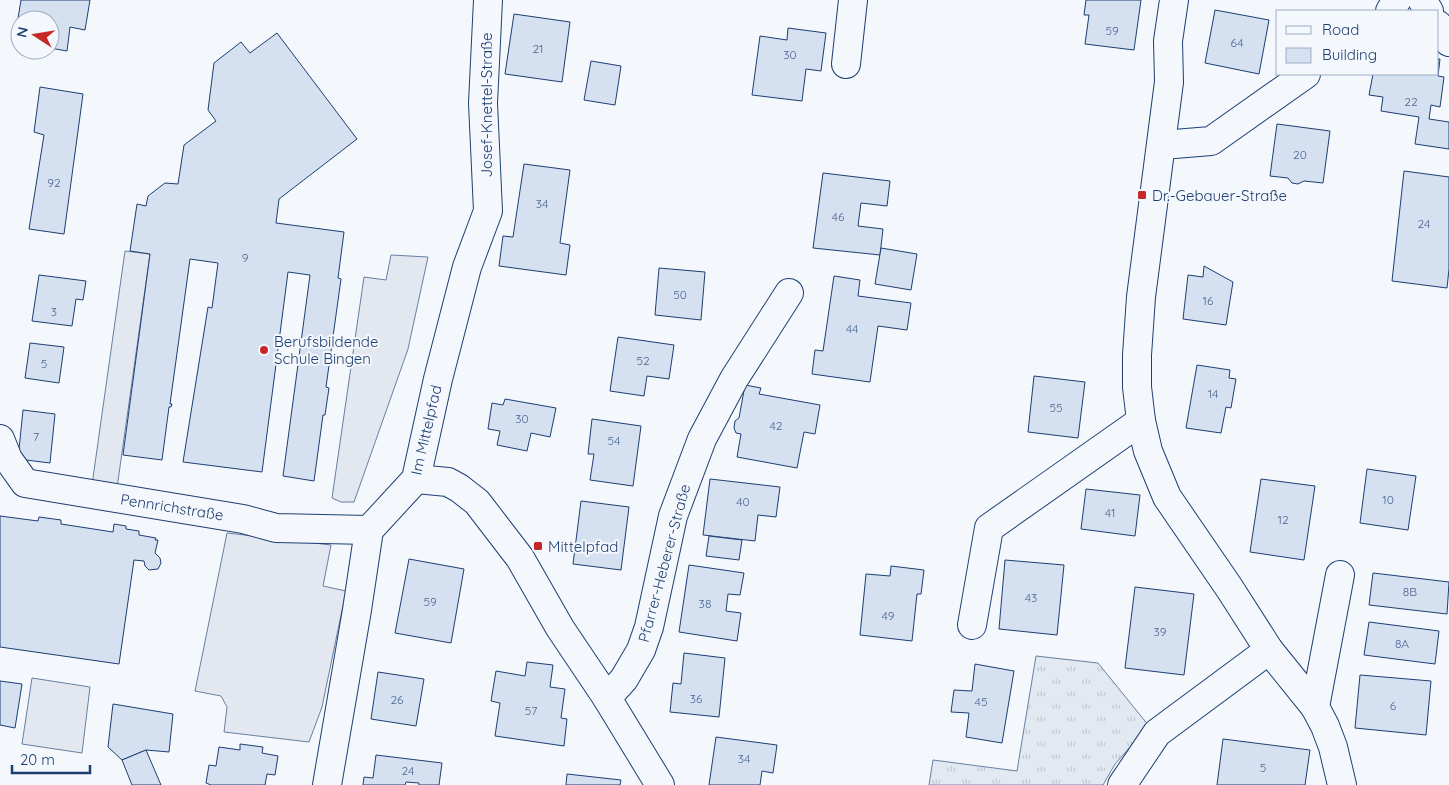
<svg xmlns="http://www.w3.org/2000/svg" width="1449" height="785" viewBox="0 0 1449 785" font-family="Quicksand,sans-serif">
<style>
.grass{fill:url(#grass-tufts);stroke:#687fa3}
.parking{fill:#e3e8f0;stroke:#687fa3}
.building{fill:#d5e0f0;stroke:#1d3f73}
.lines{fill:none;stroke-linecap:round;stroke-linejoin:round}
.minor-casing{stroke:#1d3f73;stroke-width:30}
.minor{stroke:#f4f7fb;stroke-width:28}
.poi-dot{fill:#c62828;stroke:#f4f7fb;stroke-width:2}
.labels{text-anchor:middle;dominant-baseline:central;stroke-width:4;stroke-linejoin:round;paint-order:stroke}
.number-label{font-size:12px;fill:#4b6792}
.street-label{font-size:15px;fill:#1d3f73;stroke:#f4f7fb}
.poi-label{font-size:15px;fill:#1d3f73;stroke:#f4f7fb;text-anchor:start}
</style>
<defs>
<pattern id="grass-tufts" width="24" height="20" patternUnits="userSpaceOnUse" patternTransform="scale(1.25)"><rect width="24" height="20" fill="#e3e9f0"/><path d="M3 7l-1-3M5 7V3M7 7l1-3M15 17l-1-3M17 17v-4M19 17l1-3" fill="none" stroke="#c2c9d1"/></pattern>
</defs>
<rect width="100%" height="100%" fill="#f4f7fb"/>
<polygon class="grass" points="1036,656 1098,663 1149,726 1115,764 1103,785 929,785 933,760 1017,771"/>
<g class="parking">
<polygon points="125,251 150,254 117,488 92,485"/>
<polygon points="391,255 428,257 408,349 354,502 341,502 332,498 364,277 386,280"/>
<polygon points="227,533 331,545 323,586 346,591 322,707 309,742 224,732 227,707 221,696 195,691"/>
<polygon points="32,678 90,687 82,753 22,744"/>
</g>
<g class="building">
<polygon points="21,0 90,0 85,30 70,27 67,51 50,48 50,20 20,20 20,43 14,43"/>
<polygon points="1086,0 1141,0 1134,50 1085,44 1089,15 1084,15"/>
<polygon points="1215,10 1269,20 1259,74 1205,63"/>
<polygon points="514,14 570,22 562,82 505,74"/>
<polygon points="788,28 826,33 821,71 806,69 802,101 752,95 760,36 787,40"/>
<polygon points="277,33 357,139 279,199 276,223 344,232 338,278 341,279 326,387 329,388 325,415 323,415 314,481 283,476 310,275 288,272 262,472 183,462 208,307 212,308 218,263 190,259 170,404 172,404 171,407 169,407 162,460 123,455 150,254 130,251 137,204 146,206 148,196 165,183 178,184 184,145 216,121 208,110 214,63 241,42 250,53"/>
<polygon points="1438,59 1440,59 1438,76 1444,77 1440,107 1431,105 1429,119 1449,122 1449,149 1415,144 1419,117 1381,111 1383,97 1369,95 1373,74 1438,74"/>
<polygon points="591,61 621,66 615,105 584,100"/>
<polygon points="40,87 83,94 64,234 29,229 44,135 34,132"/>
<polygon points="1277,124 1330,131 1323,183 1304,181 1298,184 1292,183 1288,178 1270,176"/>
<polygon points="524,164 570,170 560,243 570,245 566,275 499,266 503,236 513,237"/>
<polygon points="1404,171 1449,177 1449,269 1447,288 1392,281"/>
<polygon points="823,173 890,181 887,206 861,203 858,226 883,229 880,255 813,248"/>
<polygon points="881,248 917,254 911,290 875,284"/>
<polygon points="1204,266 1233,282 1226,325 1183,319 1188,275 1203,277"/>
<polygon points="659,268 705,272 701,320 655,315"/>
<polygon points="39,275 86,281 83,300 76,299 72,326 32,321"/>
<polygon points="834,276 860,280 858,296 911,303 907,330 878,326 870,382 812,374 815,350 823,351"/>
<polygon points="618,337 674,345 669,379 647,376 644,396 610,391"/>
<polygon points="30,343 64,347 59,383 25,378"/>
<polygon points="1197,365 1230,370 1229,378 1236,379 1231,408 1226,407 1221,433 1186,428"/>
<polygon points="1034,376 1085,382 1078,438 1028,432"/>
<polygon points="745,385 761,388 759,394 820,405 815,434 804,432 797,468 737,457 741,434 736,433 734,428 735,421 739,418"/>
<polygon points="505,399 556,408 550,437 531,433 527,451 497,445 500,431 488,429 492,403 503,405"/>
<polygon points="23,410 55,414 50,463 18,459"/>
<polygon points="592,419 641,426 633,486 590,480 594,454 588,454"/>
<polygon points="1367,469 1416,476 1408,530 1360,523"/>
<polygon points="710,479 780,487 776,517 758,515 755,541 703,535"/>
<polygon points="1261,479 1315,486 1304,560 1250,552"/>
<polygon points="1086,489 1140,495 1135,536 1081,529"/>
<polygon points="581,501 629,507 621,570 573,564"/>
<polygon points="0,516 38,521 39,517 61,520 61,524 113,532 114,524 126,526 126,529 139,531 139,535 156,538 155,540 158,540 155,553 160,558 161,563 158,569 149,570 145,566 144,561 134,560 119,664 0,647"/>
<polygon points="709,536 742,540 739,560 706,556"/>
<polygon points="409,559 464,569 451,643 395,633"/>
<polygon points="1005,560 1064,565 1057,635 999,629"/>
<polygon points="689,565 744,573 740,595 728,594 726,611 741,613 737,641 679,632"/>
<polygon points="891,566 924,570 921,594 917,594 912,641 860,635 866,574 890,576"/>
<polygon points="1373,573 1449,582 1447,614 1369,605"/>
<polygon points="1135,587 1194,594 1184,675 1125,668"/>
<polygon points="1369,622 1439,631 1435,664 1364,655"/>
<polygon points="684,653 725,658 719,717 670,712 673,683 681,684"/>
<polygon points="527,662 553,665 550,687 565,689 561,718 567,719 564,746 495,736 500,703 491,701 496,671 525,676"/>
<polygon points="975,664 1014,671 1002,743 966,737 969,713 951,712 954,690 972,691"/>
<polygon points="378,672 424,679 416,726 371,719"/>
<polygon points="1360,675 1431,681 1426,735 1355,728"/>
<polygon points="0,681 22,684 15,728 0,725"/>
<polygon points="113,704 173,714 169,752 146,750 122,760 108,747"/>
<polygon points="716,737 777,745 773,773 762,771 760,785 709,785"/>
<polygon points="1223,739 1310,750 1305,785 1217,785"/>
<polygon points="240,744 263,747 262,753 278,756 275,775 267,774 265,785 211,785 206,783 209,765 216,766 219,747 240,750"/>
<polygon points="146,750 161,785 132,785 122,760"/>
<polygon points="376,755 442,763 439,785 419,785 419,783 406,782 405,785 363,785 364,777 373,778"/>
<polygon points="567,774 621,780 620,785 566,785"/>
</g>
<g class="lines">
<g class="minor-casing">
<g id="minor">
<polyline points="1174,0 1168,41 1169,82 1141,297 1137,355 1137,387 1141,421 1148,451 1167,497 1230,589 1269,650 1315,707 1325,726 1333,747 1342,785"/>
<polyline points="1422,0 1429,11"/>
<polyline points="1390,11 1397,0"/>
<polyline points="1438,25 1449,42"/>
<polyline points="846,64 853,0"/>
<polyline points="1162,145 1211,141 1306,74"/>
<polyline points="0,439 8,459 25,483 243,519 276,528 369,530"/>
<polyline points="416,479 448,482 459,488 477,502 520,558 560,628 607,698 660,785"/>
<polyline points="972,625 989,528 1141,421"/>
<polyline points="607,698 624,679 641,650 649,627 673,516 702,439 734,379 789,293"/>
<polyline points="1315,707 1340,575"/>
<polyline points="327,785 357,610 369,530 416,479 438,379 467,267 488,211 483,103 488,0"/>
<polyline points="1122,785 1157,733 1269,650"/>
</g>
</g>
<use href="#minor" class="minor"/>
</g>
<g class="poi-dot">
<rect x="1137" y="190" width="10" height="10" rx="2.5"/>
<circle cx="264" cy="350" r="5"/>
<rect x="533" y="541" width="10" height="10" rx="2.5"/>
</g>
<g class="labels">
<g class="number-label">
<text x="1112" y="30">59</text>
<text x="1237" y="42">64</text>
<text x="538" y="48">21</text>
<text x="790" y="54">30</text>
<text x="1411" y="101">22</text>
<text x="1300" y="154">20</text>
<text x="54" y="182">92</text>
<text x="542" y="203">34</text>
<text x="838" y="216">46</text>
<text x="1424" y="223">24</text>
<text x="245" y="257">9</text>
<text x="680" y="294">50</text>
<text x="1208" y="300">16</text>
<text x="54" y="311">3</text>
<text x="852" y="328">44</text>
<text x="643" y="360">52</text>
<text x="44" y="363">5</text>
<text x="1213" y="393">14</text>
<text x="1056" y="407">55</text>
<text x="522" y="418">30</text>
<text x="776" y="425">42</text>
<text x="36" y="436">7</text>
<text x="614" y="440">54</text>
<text x="1388" y="499">10</text>
<text x="743" y="501">40</text>
<text x="1110" y="512">41</text>
<text x="1283" y="519">12</text>
<text x="1410" y="591">8B</text>
<text x="1031" y="597">43</text>
<text x="430" y="601">59</text>
<text x="705" y="603">38</text>
<text x="888" y="615">49</text>
<text x="1160" y="631">39</text>
<text x="1402" y="643">8A</text>
<text x="696" y="698">36</text>
<text x="397" y="699">26</text>
<text x="981" y="701">45</text>
<text x="1393" y="705">6</text>
<text x="531" y="710">57</text>
<text x="744" y="758">34</text>
<text x="1263" y="767">5</text>
<text x="408" y="770">24</text>
</g>
<g class="street-label">
<text transform="translate(486 105) rotate(-90)">Josef-Knettel-Straße</text>
<text transform="translate(426 430) rotate(-77)">Im Mittelpfad</text>
<text transform="translate(172 507) rotate(9)">Pennrichstraße</text>
<text transform="translate(664 563) rotate(-75)">Pfarrer-Heberer-Straße</text>
</g>
<g class="poi-label">
<text x="1152" y="195">Dr.-Gebauer-Straße</text>
<text x="274" y="341">Berufsbildende<tspan x="274" dy="17">Schule Bingen</tspan></text>
<text x="548" y="546">Mittelpfad</text>
</g>
</g>
<rect x="1276" y="10" width="162" height="65" fill="#f4f7fb" stroke="#9eadc5"/>
<rect x="1286" y="26" width="25" height="8" fill="#f4f7fb" stroke="#9eadc5"/>
<text x="1322" y="35" font-size="15" fill="#1d3f73">Road</text>
<rect x="1286" y="48" width="25" height="15" fill="#d5e0f0" stroke="#9eadc5"/>
<text x="1322" y="60" font-size="15" fill="#1d3f73">Building</text>
<g transform="translate(35 35) rotate(282)"><circle r="24" fill="#f4f7fb" stroke="#9eadc5"/>
<path d="M0-4L9 19L0 12L-9 19Z" fill="#c62828"/>
<text y="-8" font-size="14" font-weight="bold" text-anchor="middle" fill="#1d3f73">N</text>
</g>
<path d="M12 765v8h78v-8" fill="none" stroke="#1d3f73" stroke-width="2.5"/>
<text x="20" y="765" font-size="15" fill="#1d3f73" stroke="#f4f7fb" stroke-width="4" paint-order="stroke">20 m</text>
</svg>
